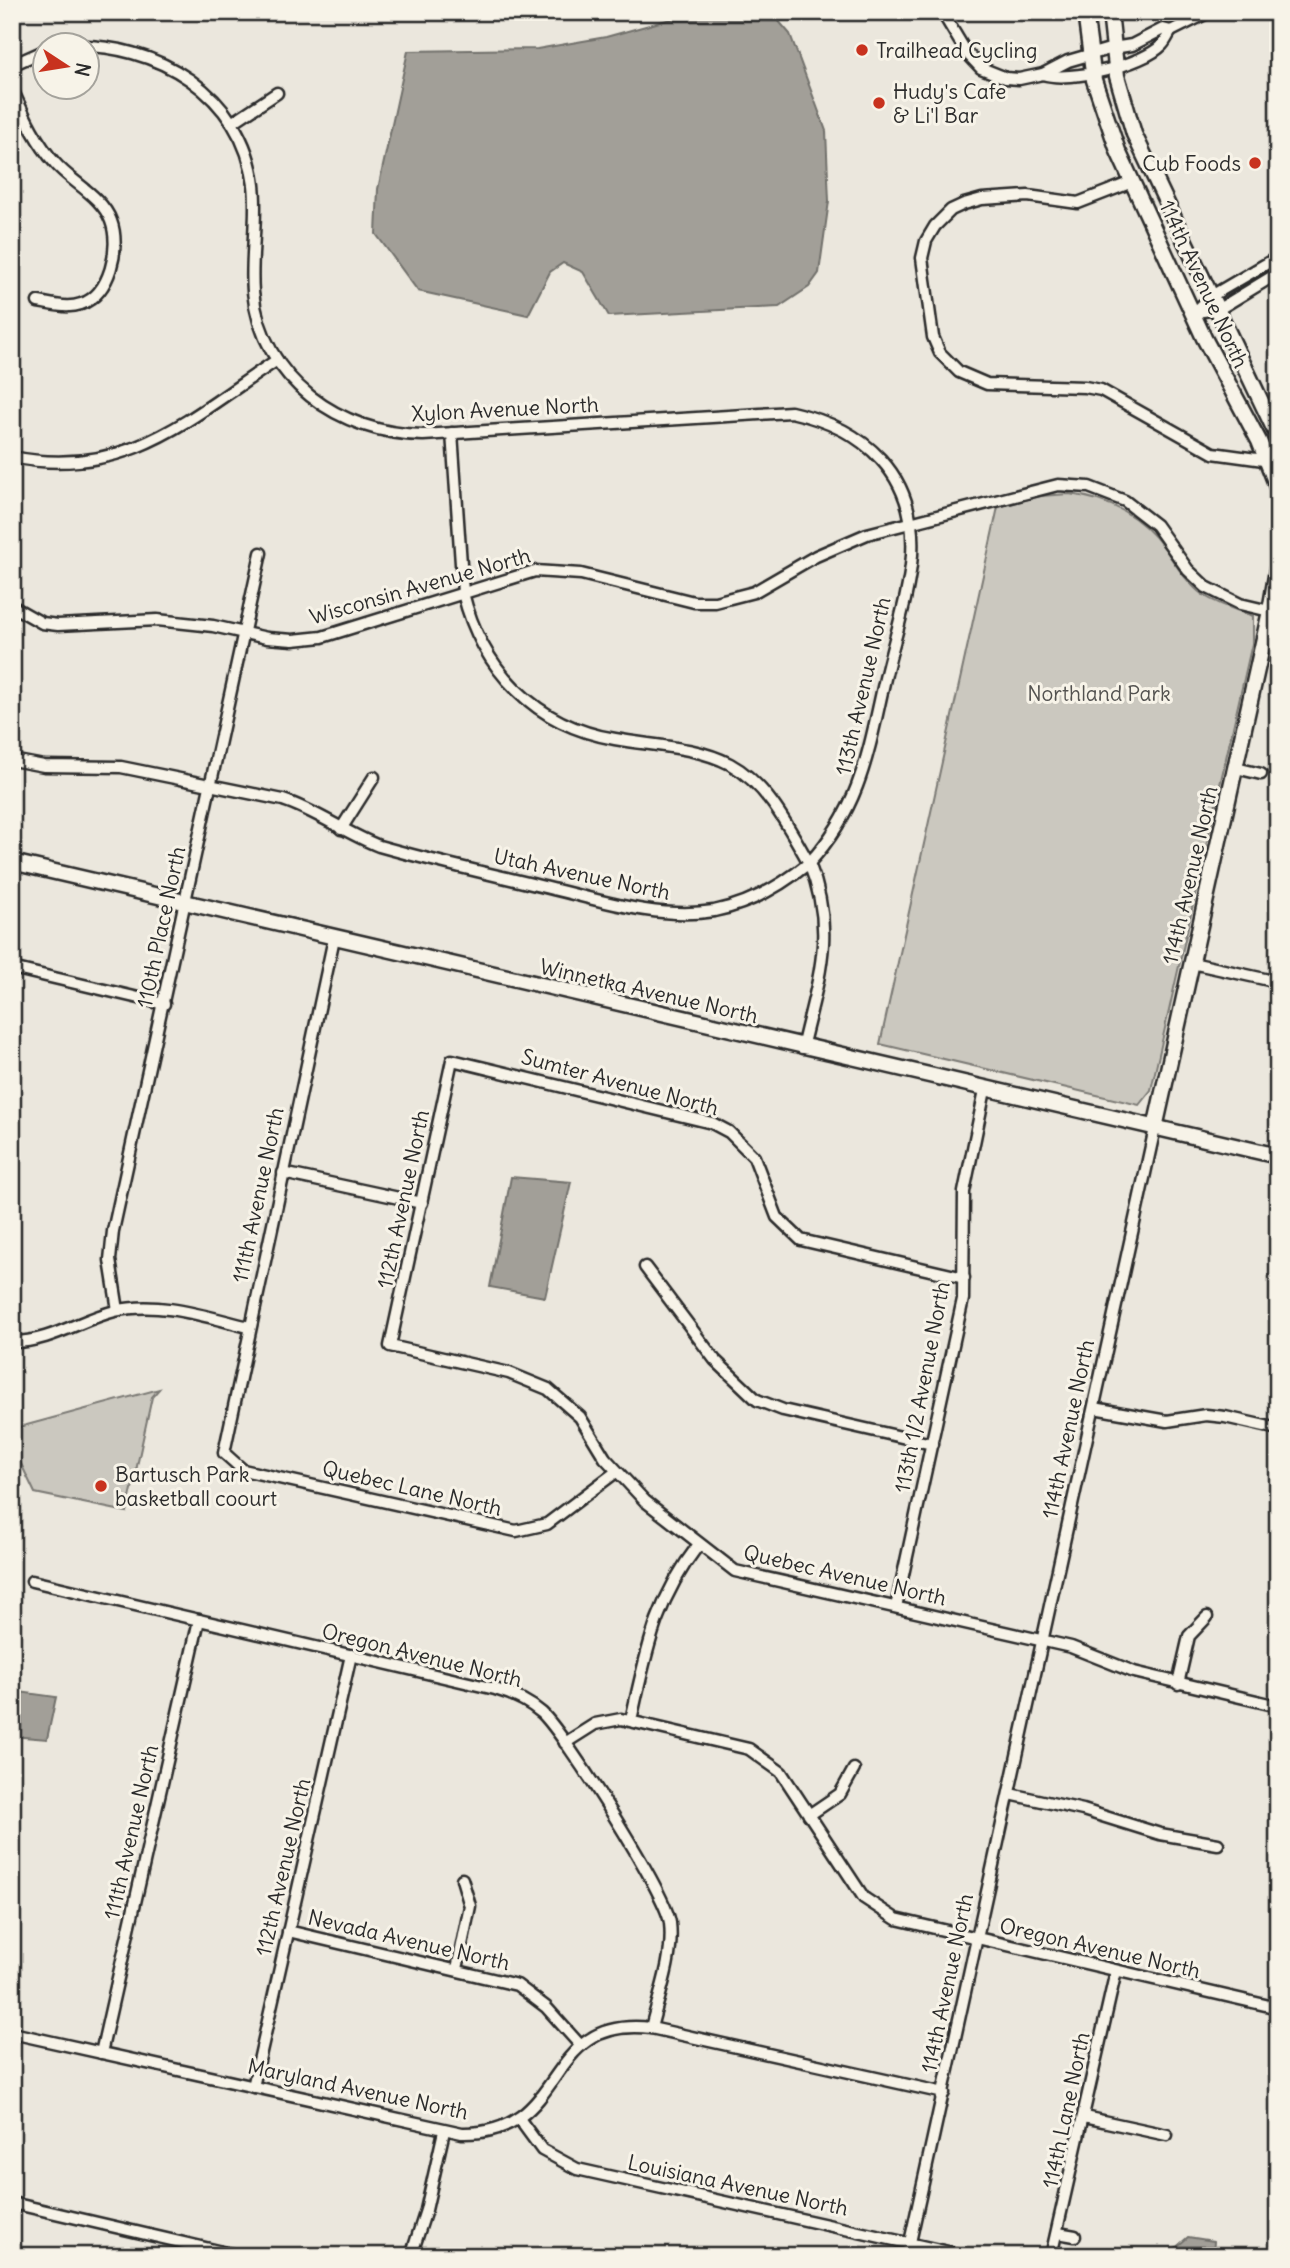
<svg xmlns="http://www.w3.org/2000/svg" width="1290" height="2268" viewBox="0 0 1290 2268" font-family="Delius,sans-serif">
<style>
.green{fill:#cbc8bf;stroke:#7b7a75;stroke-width:2}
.water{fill:#a29f98;stroke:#72716c;stroke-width:2}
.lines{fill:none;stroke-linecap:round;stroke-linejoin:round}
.street-casing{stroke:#2b2b2b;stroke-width:15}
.secondary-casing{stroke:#2b2b2b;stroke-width:19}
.street{stroke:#f7f3e8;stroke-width:10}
.secondary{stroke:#f7f3e8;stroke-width:14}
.poi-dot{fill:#c8321e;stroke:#f7f3e8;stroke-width:2.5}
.labels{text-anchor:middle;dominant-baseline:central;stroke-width:6;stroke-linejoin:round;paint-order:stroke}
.poi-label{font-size:21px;fill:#2b2b2b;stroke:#f7f3e8;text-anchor:start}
.street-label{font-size:21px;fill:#2b2b2b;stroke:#f7f3e8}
.park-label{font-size:21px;fill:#535250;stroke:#f7f3e8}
</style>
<rect width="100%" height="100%" fill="#ebe7dd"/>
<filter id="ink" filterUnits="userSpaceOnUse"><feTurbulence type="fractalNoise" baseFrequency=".0143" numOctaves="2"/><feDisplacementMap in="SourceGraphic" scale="14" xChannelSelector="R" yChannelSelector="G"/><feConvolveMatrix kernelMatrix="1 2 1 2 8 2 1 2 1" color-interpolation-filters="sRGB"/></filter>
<g filter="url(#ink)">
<g class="green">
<path d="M 1069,494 C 1110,499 1141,516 1165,549 C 1176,565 1187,583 1203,595 C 1219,605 1236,610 1253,616 L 1253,639 L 1151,1090 L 1139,1105 L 880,1044 L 998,507 L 1040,496 Z"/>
<polygon points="159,1389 152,1397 127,1512 35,1493 12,1445 12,1429"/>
</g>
<g class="water">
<polygon points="696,12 771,12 790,34 826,131 829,201 819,273 809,287 779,307 609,316 583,272 563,263 550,272 528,315 418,291 376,234 378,189 408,51 537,49 606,37"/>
<polygon points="511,1177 571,1182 545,1297 490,1287"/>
<polygon points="12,1691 56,1697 47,1739 12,1736"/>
<polygon points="1188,2237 1214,2241 1213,2256 1172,2256 1172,2251"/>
</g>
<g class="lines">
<g class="street-casing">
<g id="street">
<polyline points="942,12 966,52 981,68 1006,78 1019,79 1043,74 1068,61 1113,48 1132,45 1163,29 1171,31 1209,12"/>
<path d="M 69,46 C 156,42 243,94 254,185 C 258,220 250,256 253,292 C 262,380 340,434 423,435 L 791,412 C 864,428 917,474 912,555 C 909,595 895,636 886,674 C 869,748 862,806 809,863 C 837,932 818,979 802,1048"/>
<polyline points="12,65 46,50"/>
<path d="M 1043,74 C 1069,83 1143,65 1162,45 C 1166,41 1168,35 1171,31"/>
<path d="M 12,89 C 24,115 36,142 55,163 C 71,182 102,196 111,221 C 121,247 110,295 81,304 C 67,309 51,304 38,302"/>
<polyline points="233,122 277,93"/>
<polyline points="1132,182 1078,203 1028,196 982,199 964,204 951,210 935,226 926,241 922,258 933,337 940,353 959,372 987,384 1085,387 1101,390 1213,453 1278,462"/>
<polyline points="1195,312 1213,295 1278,257"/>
<polyline points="1195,312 1219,309 1278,273"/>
<path d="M 12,457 C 126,480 188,419 277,360"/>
<polyline points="12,606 42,623 58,625 157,620 213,626 267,638 293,640 322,637 535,571 581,574 694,602 715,602 754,592 816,556 867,534 1058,485 1089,487 1125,501 1156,525 1188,570 1206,587 1240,604 1278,613"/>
<path d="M 12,760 L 44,766 L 121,767 L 283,800 C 317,811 345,833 379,846 C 432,861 486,873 540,886 C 597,899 656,920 714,911 C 750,904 781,886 809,863 C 789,828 767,784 730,764 C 695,746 653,746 615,739 C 536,726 482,670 463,593 L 452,433"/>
<polyline points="1236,768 1261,774"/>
<polyline points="341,829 374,777"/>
<polyline points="334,938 224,1453 243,1470 516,1531 547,1524 616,1472"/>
<polyline points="1192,963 1278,982"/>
<polyline points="12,968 164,1004"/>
<polyline points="283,1173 422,1203"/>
<polyline points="645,1267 715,1360 757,1400 783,1410 932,1444"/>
<polyline points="964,1278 801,1240 777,1217 754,1157 729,1132 712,1123 452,1060 390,1346 509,1373 548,1389 580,1417 605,1458 645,1501 735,1571 1071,1647 1134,1672 1278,1706"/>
<polyline points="118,1310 110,1260 113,1231 261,553"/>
<path d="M 12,1342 C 51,1342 79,1320 115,1311 C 158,1300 207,1317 249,1327"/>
<polyline points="1094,1408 1167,1421 1206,1415 1225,1417 1278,1429"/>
<path d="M 32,1581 L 495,1689 C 513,1694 528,1701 542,1713 C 566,1736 666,1893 670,1923 C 674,1957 659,1995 651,2028"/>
<polyline points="896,1607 963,1299 964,1192 985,1090"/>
<polyline points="1178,1684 1189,1636 1207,1617"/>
<path d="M 631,1720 C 647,1650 654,1603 699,1544"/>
<polyline points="565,1743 595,1724 621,1719 749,1749 781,1772 864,1898 896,1919 1278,2008"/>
<polyline points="1010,1794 1083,1810 1160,1834 1218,1844"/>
<polyline points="809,1815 840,1794 854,1769"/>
<polyline points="288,1931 517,1985 546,2007 580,2045"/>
<polyline points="457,1969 470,1906 462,1879"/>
<path d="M 12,2033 L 462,2133 C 571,2135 539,2015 651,2028 L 944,2093"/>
<polyline points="101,2053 199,1620"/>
<polyline points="253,2087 351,1655"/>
<polyline points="1084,2117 1167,2135"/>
<polyline points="520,2120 542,2150 577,2169 966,2256"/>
<polyline points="12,2203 240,2256"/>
<polyline points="1058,2233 1075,2236"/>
<polyline points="411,2256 426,2210 444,2131"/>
<polyline points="907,2256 1155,1128"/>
<polyline points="1051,2256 1116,1971"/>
</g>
</g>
<g class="secondary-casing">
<g id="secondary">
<polyline points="1085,12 1094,80 1118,151 1204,338 1259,441 1278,489"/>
<polyline points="1110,12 1117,76 1134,134 1278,437"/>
<polyline points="12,862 1278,1156"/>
<polyline points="1155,1128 1270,611 1278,564"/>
</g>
</g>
<use href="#street" class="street"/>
<use href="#secondary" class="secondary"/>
</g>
</g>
<g class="poi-dot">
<circle cx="862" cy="50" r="7"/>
<circle cx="879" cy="103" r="7"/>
<circle cx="1255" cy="163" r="7"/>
<circle cx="101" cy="1486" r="7"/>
</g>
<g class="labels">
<g class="poi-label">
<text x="876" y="50">Trailhead Cycling</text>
<text x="893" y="91">Hudy's Cafe<tspan x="893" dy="24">&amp; Li'l Bar</tspan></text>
<text x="1241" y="163" text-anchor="end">Cub Foods</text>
<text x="115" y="1474">Bartusch Park<tspan x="115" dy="24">basketball coourt</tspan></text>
</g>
<g class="street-label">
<text transform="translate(1204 284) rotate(65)">114th Avenue North</text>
<text transform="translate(505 409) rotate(-3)">Xylon Avenue North</text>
<text transform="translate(420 586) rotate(-16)">Wisconsin Avenue North</text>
<text transform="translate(863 686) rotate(-77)">113th Avenue North</text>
<text transform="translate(582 874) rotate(12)">Utah Avenue North</text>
<text transform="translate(1190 875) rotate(-77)">114th Avenue North</text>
<text transform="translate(161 927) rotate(-78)">110th Place North</text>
<text transform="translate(649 991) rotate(13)">Winnetka Avenue North</text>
<text transform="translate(620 1082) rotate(15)">Sumter Avenue North</text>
<text transform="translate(258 1195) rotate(-78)">111th Avenue North</text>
<text transform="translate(403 1199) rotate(-78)">112th Avenue North</text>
<text transform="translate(922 1387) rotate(-79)">113th 1/2 Avenue North</text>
<text transform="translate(1068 1429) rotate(-78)">114th Avenue North</text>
<text transform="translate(412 1488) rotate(13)">Quebec Lane North</text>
<text transform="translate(845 1575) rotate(13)">Quebec Avenue North</text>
<text transform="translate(422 1655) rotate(14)">Oregon Avenue North</text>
<text transform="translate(131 1832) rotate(-77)">111th Avenue North</text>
<text transform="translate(283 1867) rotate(-77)">112th Avenue North</text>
<text transform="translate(409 1940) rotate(13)">Nevada Avenue North</text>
<text transform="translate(1100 1948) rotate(13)">Oregon Avenue North</text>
<text transform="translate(947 1983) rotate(-78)">114th Avenue North</text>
<text transform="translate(358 2089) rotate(12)">Maryland Avenue North</text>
<text transform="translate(1066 2110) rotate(-78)">114th Lane North</text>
<text transform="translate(738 2185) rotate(12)">Louisiana Avenue North</text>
</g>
<g class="park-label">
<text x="1099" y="693">Northland Park</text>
</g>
</g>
<rect width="1290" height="2268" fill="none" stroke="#f7f3e8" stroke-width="42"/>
<rect x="21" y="21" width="1248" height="2226" fill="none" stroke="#2b2b2b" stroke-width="2.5" filter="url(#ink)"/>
<g transform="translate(66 66) rotate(102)"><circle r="33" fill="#f7f3e8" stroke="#a5a39c" stroke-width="2"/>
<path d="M0-5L12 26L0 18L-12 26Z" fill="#c8321e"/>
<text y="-10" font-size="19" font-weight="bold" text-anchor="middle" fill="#2b2b2b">N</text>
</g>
</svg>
